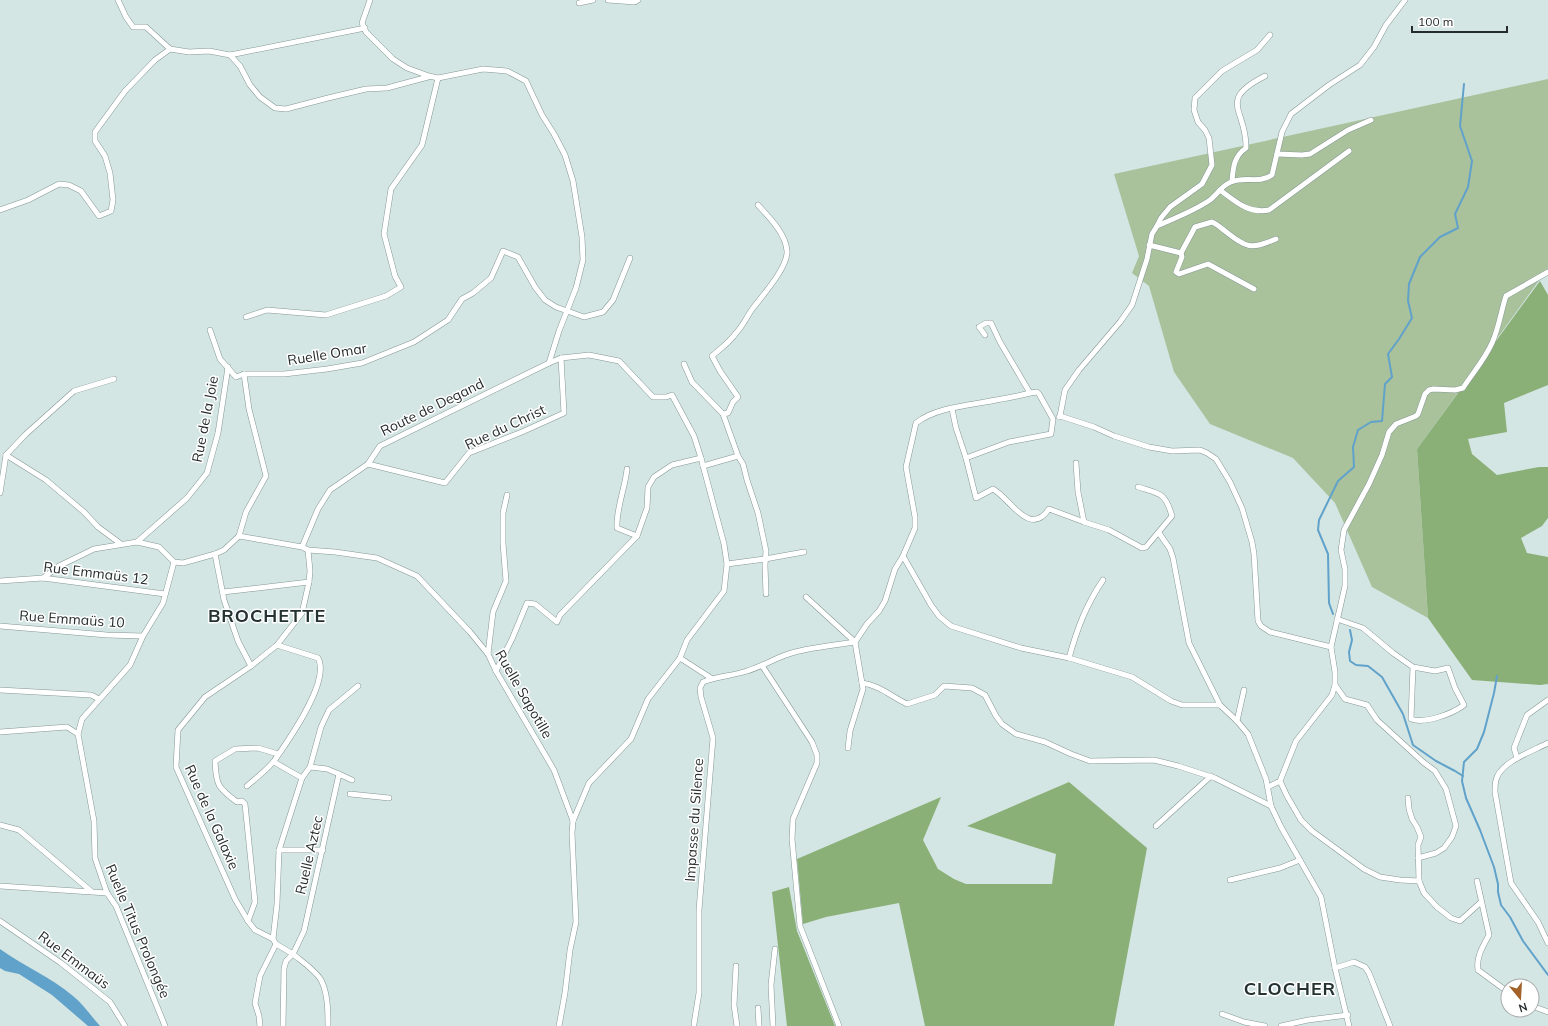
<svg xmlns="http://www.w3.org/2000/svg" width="1548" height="1026" viewBox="0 0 1548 1026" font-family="Mulish,sans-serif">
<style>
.green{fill:#a9c29c}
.forest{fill:#8bb077}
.water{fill:#61a2ca}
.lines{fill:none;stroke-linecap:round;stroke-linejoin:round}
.stream{stroke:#61a2ca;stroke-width:2}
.street-casing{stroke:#859794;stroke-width:6}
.street{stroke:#fff;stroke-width:5}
.labels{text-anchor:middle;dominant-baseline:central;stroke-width:3;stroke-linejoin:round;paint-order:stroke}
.street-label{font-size:14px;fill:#252c2b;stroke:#fff}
.district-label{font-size:18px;font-weight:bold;letter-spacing:1px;fill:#243331;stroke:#fff}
</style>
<rect width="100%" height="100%" fill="#d4e6e4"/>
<polygon class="green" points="1548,79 1548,268 1417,449 1428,618 1372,587 1335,503 1293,458 1210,424 1174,372 1149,286 1132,273 1139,256 1114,174"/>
<g class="forest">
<polygon points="1540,281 1548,295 1548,385 1504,403 1507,432 1468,439 1472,454 1497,475 1539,467 1548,467 1548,518 1542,526 1521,538 1527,553 1548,557 1548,684 1540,685 1472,680 1428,618 1417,449"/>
<polygon points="1069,782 1147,848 1114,1026 925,1026 899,903 826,917 803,924 797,859 941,797 923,840 938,869 954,879 966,884 1052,884 1056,854 967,826"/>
<polygon points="789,887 797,931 835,1026 787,1026 772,892"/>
</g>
<path class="water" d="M 0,949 C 23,966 51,977 73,996 C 83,1004 91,1016 100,1026 L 88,1026 L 52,995 L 19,974 L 5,971 L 0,968 Z"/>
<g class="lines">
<g class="stream">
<polyline points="1333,614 1329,603 1328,554 1318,530 1319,520 1338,481 1354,467 1353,447 1358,430 1371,422 1382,421 1385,384 1392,377 1388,354 1399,339 1412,318 1408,301 1409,284 1420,257 1440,237 1458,228 1455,214 1468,187 1472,161 1460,126 1464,84"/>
<polyline points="1350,630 1352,640 1349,652 1350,661 1356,665 1368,666 1382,677 1403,714 1413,745 1436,761 1455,771 1463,776"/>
<polyline points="1497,676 1494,693 1484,732 1477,749 1464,762 1462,781 1466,798 1480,830 1494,867 1498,884 1498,892 1501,905 1510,917 1523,941 1548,975"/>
</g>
<g class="street-casing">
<g id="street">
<polyline points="118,0 126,17 133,27 146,27 170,49 189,52 209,51 230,55 240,66 250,85 260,97 275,108 286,109 328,98 366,89 387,88 428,77"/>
<polyline points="370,0 362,23 366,32 393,59 407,68 429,76 438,78 483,69 507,71 526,81 542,115 554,134 565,155 573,181 582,237 583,260 576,288 559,331 549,363"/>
<polyline points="608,0 635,2 638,0"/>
<polyline points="579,3 593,0"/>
<polyline points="230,55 365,28"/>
<polyline points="1277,154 1302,155 1310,154 1348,130 1371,120"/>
<path d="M 1232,181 C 1233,168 1234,156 1246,148 C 1247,109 1216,101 1265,76"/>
<path d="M 1220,190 C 1236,202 1249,214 1269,210 L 1349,151"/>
<polyline points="0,210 28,200 59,184 69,185 81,191 99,216 111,211 113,200 110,173 105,156 95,141 95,132 125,91 155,60 170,49"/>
<polyline points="1157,226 1161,218 1170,207 1202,184 1212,165 1209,138 1205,130 1198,122 1194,110 1195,98 1222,71 1257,50 1270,35"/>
<path d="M 1149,245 L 1181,253 L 1195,227 L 1212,222 C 1217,224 1221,228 1225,231 C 1247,248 1250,250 1276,239"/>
<polyline points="1181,253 1182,257 1176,272 1179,274 1208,264 1254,289"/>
<polyline points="246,317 267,310 326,315 386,296 401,287 395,276 384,234 391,189 422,145 438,78"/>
<polyline points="210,330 220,359 236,377 244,374 284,374 327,369 362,363 414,342 448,320 462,299 473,293 491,278 503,251 518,257 535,287 545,300 556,307 584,317 603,312 613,300 630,258"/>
<polyline points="985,335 979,327 986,323 991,323 1000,342 1030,393"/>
<polyline points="684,364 692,382 723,414 738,456 743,464 747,480 758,513 766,551 765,565 766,594"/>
<path d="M 952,409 L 956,428 L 966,458 L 976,498 L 993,489 C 1010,498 1029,538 1049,509 L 1084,522"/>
<path d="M 723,414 L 728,413 L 733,402 L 738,397 L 720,371 L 712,356 C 720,349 730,342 736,333 C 743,326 747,316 753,308 C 763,295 788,267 787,251 C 786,234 769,217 758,205"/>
<path d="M 1060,416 L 1065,390 L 1079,370 L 1120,322 L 1132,305 L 1147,259 L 1152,234 L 1157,226 C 1175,218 1194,211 1210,200 C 1217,195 1222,185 1231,182 C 1245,176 1259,184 1272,175 L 1282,132 L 1291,114 L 1329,85 L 1360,65 L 1374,47 L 1386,25 L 1405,0"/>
<polyline points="1059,417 1060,416 1094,427 1114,436 1149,447 1172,451 1200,450 1207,453 1216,459 1230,482 1242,508 1252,542 1254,554 1258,621 1261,626 1270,632 1331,647"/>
<polyline points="6,455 46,480 84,512 98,527 121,544"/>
<path d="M 1076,463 L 1078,492 L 1084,522 L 1109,530 L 1142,548 L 1146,547 L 1172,516 C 1165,492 1160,494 1138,487"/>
<polyline points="368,464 445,483 469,453 522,432 564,413 561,358"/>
<polyline points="703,466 738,456"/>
<path d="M 627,469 C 625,489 616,508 617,528 L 637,536"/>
<polyline points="0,493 6,455 26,434 74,391 114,379"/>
<polyline points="1159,533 1170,549 1173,558 1189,643 1220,705 1237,721 1248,734 1266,779 1271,806 1281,827 1321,897 1335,968 1349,1026"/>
<polyline points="239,536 302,547 308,550 335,552 377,558 417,576 470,632 488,654 496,671 554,770 573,821 572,833 576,922 570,950 565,993 559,1026"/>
<polyline points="239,536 246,512 266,476 249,409 244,374"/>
<polyline points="137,542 187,498 207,473 218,433 228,367"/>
<polyline points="302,547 318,509 330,490 368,464 380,446 549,363 561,358 589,355 619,361 653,397 666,397 672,395 694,436 701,458 724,544 727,564 724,591 687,640 680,658 648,699 631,739 589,783 573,821"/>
<polyline points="308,550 310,571 309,582 302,613 277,645 251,666 205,697 178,730 176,767 235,899 248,921 255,930 273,939 276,944 293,954 304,931 339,774 352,780"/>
<polyline points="215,554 224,600 238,641 251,666"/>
<polyline points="903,556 931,605 939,616 951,626 1021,648 1069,658 1132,677 1171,701 1182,705 1220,705"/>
<polyline points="727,564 765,559 804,552"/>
<polyline points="43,578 59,566 94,549 137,542 159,547 174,562 183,563 215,554 224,550 239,536"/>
<polyline points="0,581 43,578 165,594"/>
<polyline points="223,592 309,582"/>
<polyline points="806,597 855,642 863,689 850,731 848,748"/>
<path d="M 1337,619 L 1363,628 L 1393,653 L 1413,667 L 1435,671 L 1448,668 L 1455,688 L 1464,705 C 1452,714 1425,724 1411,719 L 1413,667"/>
<polyline points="0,626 107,635 143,636"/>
<polyline points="488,654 493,612 506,581 503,543 503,513 507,495"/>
<polyline points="680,658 711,678"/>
<path d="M 1069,658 C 1077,629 1086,605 1103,580"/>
<polyline points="763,667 812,742 817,755 817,763 793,819 792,839 800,926 839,1026"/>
<polyline points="496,671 512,639 527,603 535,604 557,622 560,615 637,536 647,508 648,487 654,477 672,465 701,458"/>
<path d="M 862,683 C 879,685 892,697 907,704 L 935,695 L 944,686 L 972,688 L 985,695 L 996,716 L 1002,724 L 1016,734 L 1045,742 L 1071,754 L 1090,761 L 1154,760 L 1178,766 L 1215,778 L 1271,806"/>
<polyline points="1335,685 1345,699 1367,705 1377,720 1423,762 1435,771 1446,789 1456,826 1452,837 1444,848 1436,853 1418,858"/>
<polyline points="0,690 91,695 99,699"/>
<polyline points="1237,721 1244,690"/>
<polyline points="0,732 67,727 78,734"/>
<path d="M 1548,743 C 1533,751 1500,762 1496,780 C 1495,784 1495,789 1495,792 L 1511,883 L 1538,922 L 1548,943"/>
<polyline points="1517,758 1514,748 1527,715 1548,700"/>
<polyline points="274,762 302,778"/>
<polyline points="310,767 327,769 339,774"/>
<polyline points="1280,781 1287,796 1301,820 1312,831 1364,869 1380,877 1400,880 1419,881"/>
<path d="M 247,786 C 256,778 267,770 274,761 C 288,741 331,681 318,658 L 277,645"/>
<path d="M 1268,787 L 1280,781 L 1296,741 L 1332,695 L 1335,685 L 1335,672 L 1331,647 L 1345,586 L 1345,569 L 1341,550 L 1344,530 L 1369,484 L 1382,455 L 1389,432 L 1396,424 L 1416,416 L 1418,414 L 1425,394 L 1429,390 L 1433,389 L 1455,390 L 1463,388 C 1472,374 1485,359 1492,343 C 1499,328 1501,311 1506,296 L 1548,272"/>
<polyline points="350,794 389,798"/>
<polyline points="1408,798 1409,809 1412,819 1417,827 1421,837 1418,845 1419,881 1424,893 1437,907 1451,918 1460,921 1481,902"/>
<polyline points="0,825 19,830 91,891"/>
<polyline points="1156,826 1211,776"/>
<polyline points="279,850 323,850"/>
<polyline points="1230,880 1280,868 1300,860"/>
<path d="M 1477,881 L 1489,935 C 1483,946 1476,957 1478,970 L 1508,992"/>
<polyline points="0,886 107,893"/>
<polyline points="0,921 61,963 110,1002 125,1026"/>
<path d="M 248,921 L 255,902 L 245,804 L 242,801 L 237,802 C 218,788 216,785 215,761 L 235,749 L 258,748 L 278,754"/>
<polyline points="273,939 277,904 279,850 302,778 310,767 321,727 329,710 358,686"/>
<polyline points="736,966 734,1005 737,1026"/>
<polyline points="1335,968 1354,962 1365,967 1369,973 1390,1026"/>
<polyline points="1532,1006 1548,1012"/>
<polyline points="758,1008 759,1026"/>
<polyline points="1222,1014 1244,1022 1265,1026"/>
<path d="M 694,1024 L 699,993 L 699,910 L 713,738 L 701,697 L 700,688 L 703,682 C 717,676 732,676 747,671 C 764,666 778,656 795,652 C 814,647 836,645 855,642 L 867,624 L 879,611 L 885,601 L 895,569 L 903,556 L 915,528 L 915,517 L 906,467 L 916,423 C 936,407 972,405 996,400 C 1008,398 1019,396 1030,393 L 1037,392 L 1039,394 L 1053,419 L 1051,434 L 1009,442 L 966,458"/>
<polyline points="165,1026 116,906 107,893 95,858 94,821 78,734 82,719 130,665 143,636 163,603 174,562"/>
<polyline points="260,1026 259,1016 255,1003 260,976 276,944"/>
<path d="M 283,1026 L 284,968 L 286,961 L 293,954 C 301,961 318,972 322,982 C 328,995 328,1013 328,1026"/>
<polyline points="773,1026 771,985 775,949"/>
<polyline points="1281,1026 1308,1020 1348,1015"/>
</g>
</g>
<use href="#street" class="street"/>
</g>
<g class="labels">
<g class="street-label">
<text transform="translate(327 354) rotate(-9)">Ruelle Omar</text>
<text transform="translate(432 407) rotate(-26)">Route de Degand</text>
<text transform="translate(205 419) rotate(-79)">Rue de la Joie</text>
<text transform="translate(505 427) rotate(-25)">Rue du Christ</text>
<text transform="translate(96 573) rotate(7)">Rue Emmaüs 12</text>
<text transform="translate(72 619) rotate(4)">Rue Emmaüs 10</text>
<text transform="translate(524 694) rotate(60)">Ruelle Sapotille</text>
<text transform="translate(212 817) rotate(66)">Rue de la Galaxie</text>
<text transform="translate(694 820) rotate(-86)">Impasse du Silence</text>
<text transform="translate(309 855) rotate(-77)">Ruelle Aztec</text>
<text transform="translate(138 931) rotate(67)">Ruelle Titus Prolongée</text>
<text transform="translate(74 960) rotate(37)">Rue Emmaüs</text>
</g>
<g class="district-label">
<text x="267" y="615">BROCHETTE</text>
<text x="1290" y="988">CLOCHER</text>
</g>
</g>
<g transform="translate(1520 998) rotate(162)"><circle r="19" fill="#ffffff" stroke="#a8abaa"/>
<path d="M0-3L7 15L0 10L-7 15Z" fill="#a2622a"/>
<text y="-6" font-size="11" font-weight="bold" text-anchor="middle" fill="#252c2b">N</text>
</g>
<path d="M1412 26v6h95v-6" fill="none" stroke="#252c2b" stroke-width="2"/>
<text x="1418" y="26" font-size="12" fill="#252c2b" stroke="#ffffff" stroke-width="3" paint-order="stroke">100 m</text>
</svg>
